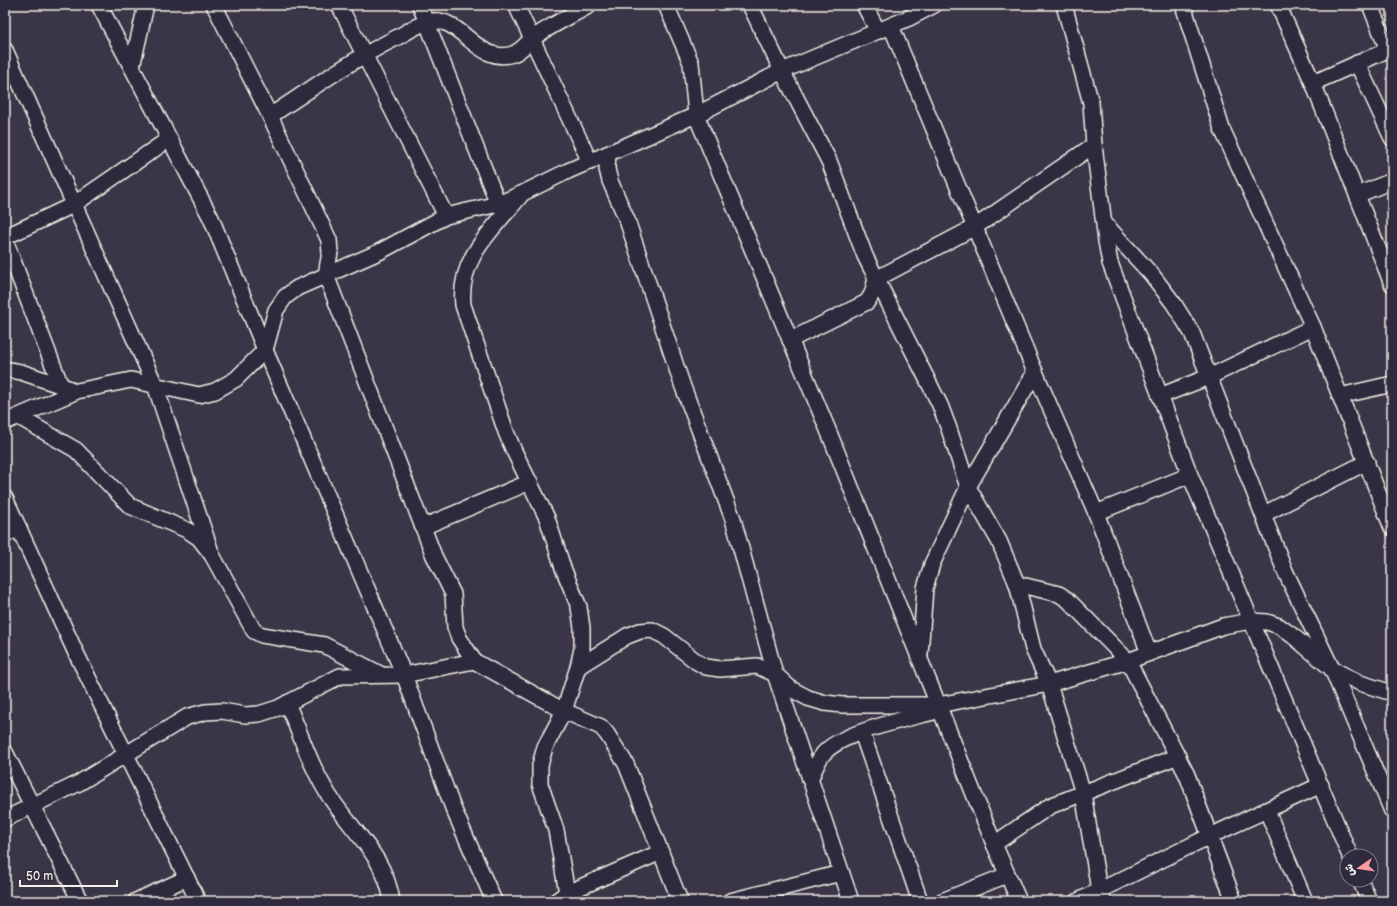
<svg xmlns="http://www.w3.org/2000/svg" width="1397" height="906" viewBox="0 0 1397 906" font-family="'Balsamiq Sans','Playpen Sans Arabic',sans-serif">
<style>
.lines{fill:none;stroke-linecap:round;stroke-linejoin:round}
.minor-casing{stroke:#f4f1e8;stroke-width:18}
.minor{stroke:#2f2a3d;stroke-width:15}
</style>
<rect width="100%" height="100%" fill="#3b3647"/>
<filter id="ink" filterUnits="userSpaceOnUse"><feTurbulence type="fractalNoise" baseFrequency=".025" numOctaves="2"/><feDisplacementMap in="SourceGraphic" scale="8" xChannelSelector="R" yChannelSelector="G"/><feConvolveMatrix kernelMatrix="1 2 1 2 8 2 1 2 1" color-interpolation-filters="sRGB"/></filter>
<g filter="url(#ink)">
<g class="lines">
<g class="minor-casing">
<g id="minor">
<polyline points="99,5 211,218 265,350 404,675 453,808 494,901"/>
<polyline points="214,5 270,116 329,240 330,252 326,275 434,556 453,594 455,627 459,638 474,661 564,711 601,727 607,734 626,764 680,901"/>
<polyline points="339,5 446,216"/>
<polyline points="420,5 498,204"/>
<polyline points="516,5 590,162"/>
<polyline points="666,5 691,63 696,115 828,430 994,844 1019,901"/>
<polyline points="750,5 782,71 829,161 865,256 940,405 949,429 968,487 999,541 1017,584 1033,649 1049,684 1083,793 1099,890 1104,901"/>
<polyline points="864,5 878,31"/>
<polyline points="1064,5 1091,103 1094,145 1106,241 1110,263 1190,475 1350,856"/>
<polyline points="1183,5 1222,129 1313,327 1392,528"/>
<polyline points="1278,5 1313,83 1392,284"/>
<polyline points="1370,5 1388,50"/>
<polyline points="891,26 1035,372 1096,513 1149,653"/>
<polyline points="5,50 155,385 212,555"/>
<polyline points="1357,63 1392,138"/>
<polyline points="132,67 146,5"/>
<polyline points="1313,83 1392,48"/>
<path d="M 270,116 C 311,89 350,61 394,39 C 404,34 415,26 427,22 C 460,12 476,66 513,54 C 521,51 526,44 532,39 C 549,26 571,16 590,5"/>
<polyline points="608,154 607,169 610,181 627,220 683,387 733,519 775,674 851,901"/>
<path d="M 521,195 C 493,230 458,257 463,305 L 506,432 L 514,451 L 547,518 L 563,568 L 579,607 L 582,628 L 582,649 L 578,667 L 564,711 L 545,747 L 540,765 L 540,784 L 556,830 L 567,893 L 572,901"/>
<polyline points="1357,195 1392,181"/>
<polyline points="1105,224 1152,275 1174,304 1192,333 1285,571 1332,669 1392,811"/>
<polyline points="5,237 73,205 169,139"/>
<polyline points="5,240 61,386"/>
<polyline points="790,340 867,302 872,294 876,279 975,227 1094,145"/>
<polyline points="5,369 21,372 68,388"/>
<polyline points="1160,396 1211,376 1313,327"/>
<polyline points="1340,396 1392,384"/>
<polyline points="19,417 76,450 130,506 187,530 199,538 212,555 254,631 262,635 324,645 380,674"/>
<polyline points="5,422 77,391 131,380 199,395 215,391 236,379 265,350 276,310 285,297 297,288 379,252 446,216 498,204 521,194 568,171 696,115 782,71 909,18 934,5"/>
<polyline points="5,498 75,651 198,901"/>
<polyline points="1096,513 1190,475"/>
<polyline points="1264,514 1367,462"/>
<polyline points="423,527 530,482"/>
<polyline points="5,535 19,528"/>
<polyline points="1017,584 1059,594 1068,600 1128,661 1187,775 1234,901"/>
<polyline points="920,654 925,588 932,564 968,487 1035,372"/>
<polyline points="578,667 627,636 640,631 652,630 664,636 697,662 706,667 720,669 757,666 775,674 791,689 808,698 825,703 842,705 938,705 1049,684 1128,661 1223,626 1251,621 1267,622 1279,626 1293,636 1332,669 1360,683 1392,693"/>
<path d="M 287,703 C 301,735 312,771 332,800 C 356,835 385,857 392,901"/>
<polyline points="862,733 920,901"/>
<polyline points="5,752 80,901"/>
<path d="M 810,779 C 815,770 818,758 825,752 C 844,731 912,718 940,710"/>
<polyline points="1267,811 1305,901"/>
<polyline points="5,819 79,783 187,717 205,712 222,711 245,715 259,714 278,708 340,676 404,675 474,661"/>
<polyline points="994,844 1050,806 1178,756"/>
<polyline points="1360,880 1369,901"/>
<polyline points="136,901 187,878"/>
<polyline points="556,901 567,893 661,852"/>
<polyline points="730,901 841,873"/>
<polyline points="942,901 1007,875"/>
<polyline points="1078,901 1210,836 1321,785"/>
</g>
</g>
<use href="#minor" class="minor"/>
</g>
</g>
<rect width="1397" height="906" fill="none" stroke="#2f2a3d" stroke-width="20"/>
<rect x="10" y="10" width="1377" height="886" fill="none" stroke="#f4f1e8" stroke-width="1.5" filter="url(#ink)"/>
<g transform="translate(1359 868) rotate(257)"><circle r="19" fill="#2f2a3d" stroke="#7e7a81"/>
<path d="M0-3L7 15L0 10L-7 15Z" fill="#ff9aa2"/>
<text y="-6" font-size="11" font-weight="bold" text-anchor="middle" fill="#f4f1e8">ش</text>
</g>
<path d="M20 880v6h97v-6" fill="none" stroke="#f4f1e8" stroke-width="2"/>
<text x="26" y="880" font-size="12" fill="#f4f1e8" stroke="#2f2a3d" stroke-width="3" paint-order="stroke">50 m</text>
</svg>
